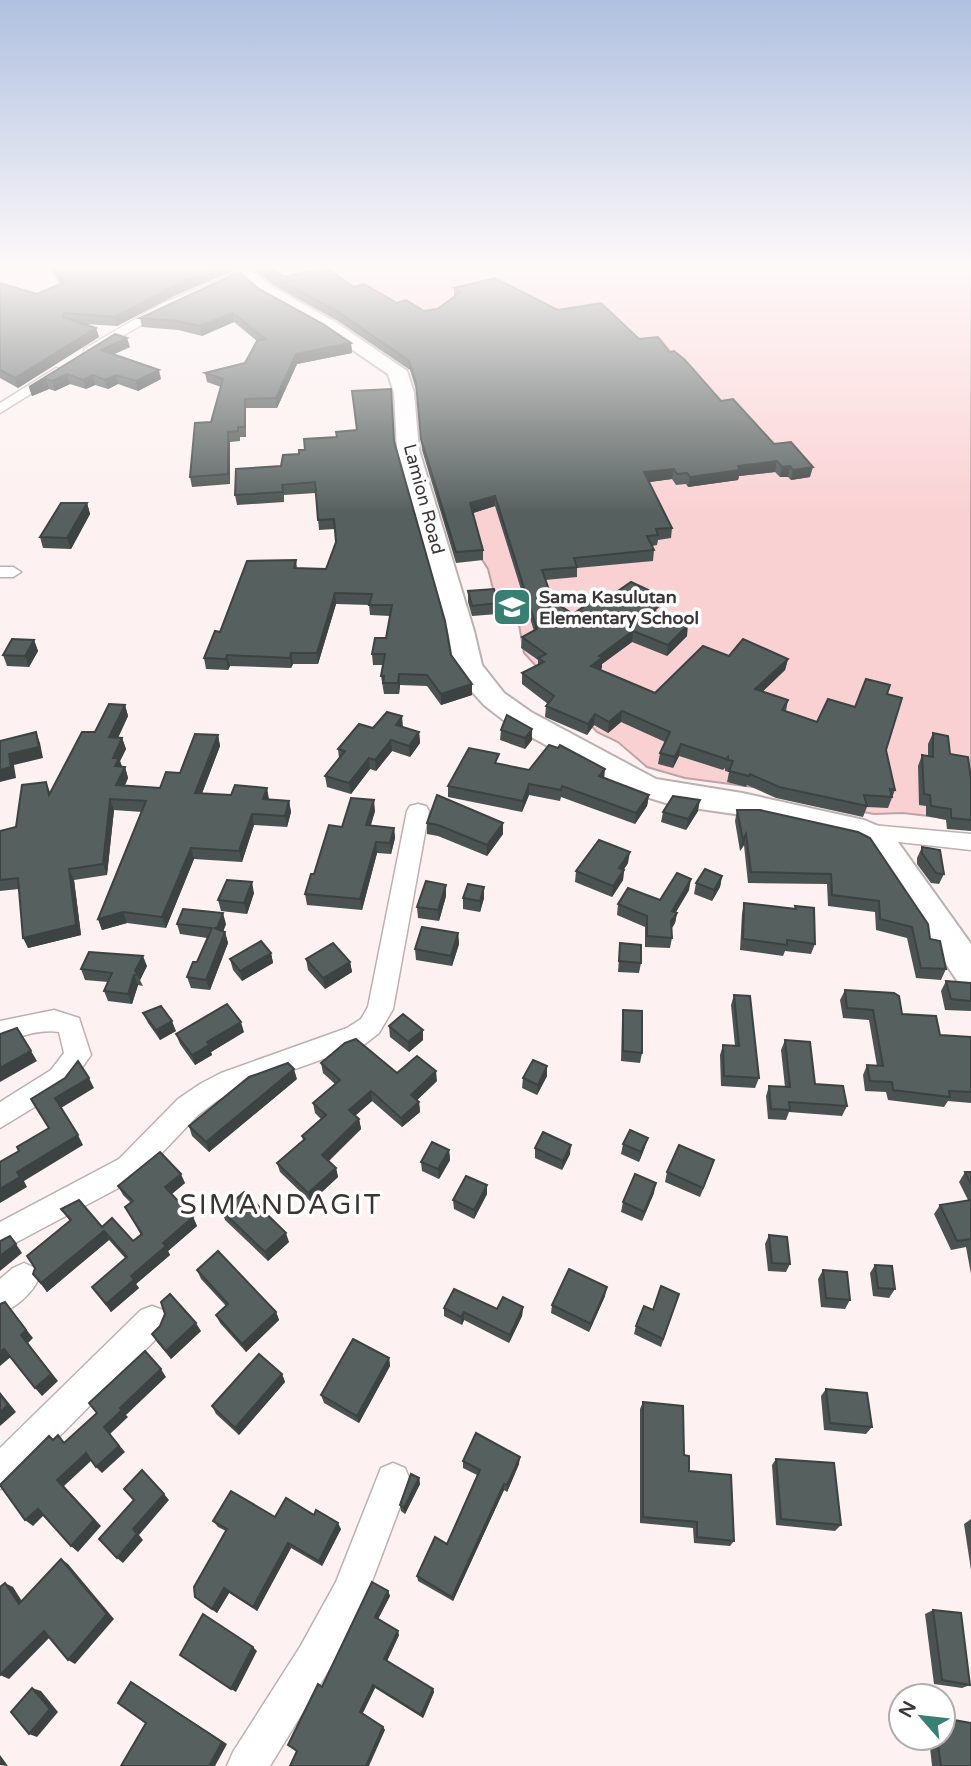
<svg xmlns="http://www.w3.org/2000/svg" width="971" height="1766" viewBox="0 0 971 1766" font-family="'Varela Round',sans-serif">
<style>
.water{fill:#fad1d3;stroke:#c0a2a4;stroke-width:2}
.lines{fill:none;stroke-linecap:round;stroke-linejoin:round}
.street-casing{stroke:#bcb0b1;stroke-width:3}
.secondary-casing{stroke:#bcb0b1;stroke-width:4}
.street{fill:#fff;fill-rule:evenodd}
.secondary{fill:#fff;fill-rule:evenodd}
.wall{fill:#4a5351}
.shaded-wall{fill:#3c4342}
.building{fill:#56605e;stroke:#3c4342;stroke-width:2}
.labels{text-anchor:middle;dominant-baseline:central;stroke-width:7;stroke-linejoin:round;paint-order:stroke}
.far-street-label{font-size:18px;fill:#3a3536;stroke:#fff}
.far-poi-label{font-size:18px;font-weight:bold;fill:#3a3536;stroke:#fff;text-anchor:start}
.near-quarter-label{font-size:28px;letter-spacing:2px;fill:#3c3333;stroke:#fff}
</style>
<rect width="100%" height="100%" fill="#fdf1f1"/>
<polygon class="water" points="299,267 971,267 971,821 903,813 874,814 836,807 776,790 685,778 647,767 618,742 597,732 524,653 518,619 494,593 488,569 463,530 451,326 351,288 310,277"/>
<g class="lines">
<g class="street-casing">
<g id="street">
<polygon points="240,271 250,273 169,309 95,352 85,352 84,349 161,304"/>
<polygon points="56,368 61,369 61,375 0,413 0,403"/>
<polygon points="0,567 13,567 21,572 13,577 0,577"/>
<polygon points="418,804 426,806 429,811 393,1009 379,1033 365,1044 239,1089 218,1100 198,1115 139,1177 0,1251 0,1222 119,1159 178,1099 200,1084 221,1073 347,1028 361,1019 368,1007 407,811 410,806"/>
<polygon points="871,825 971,834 971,850 863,838 860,833 863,828"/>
<path d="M 54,1010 L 79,1018 L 91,1055 L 69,1086 L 0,1128 L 0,1102 L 51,1070 L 64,1053 L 59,1032 C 39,1029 19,1037 0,1043 L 0,1021 Z"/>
<path d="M 24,1263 L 35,1268 L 39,1278 C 32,1294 16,1307 0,1314 L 0,1279 L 13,1268 Z"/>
<polygon points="152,1306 163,1310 167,1321 163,1332 12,1484 0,1489 0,1448 141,1310"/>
<polygon points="393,1463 405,1468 410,1480 362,1608 327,1673 270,1766 227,1766 233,1752 300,1647 336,1582 381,1468"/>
</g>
</g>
<g class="secondary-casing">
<polygon id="secondary" points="229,267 247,267 274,288 337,323 407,371 414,393 419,450 474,631 482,665 504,693 531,712 656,779 742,793 864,820 890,831 971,944 971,986 958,982 868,847 855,840 742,815 672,805 634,793 511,726 484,705 466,685 454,665 448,631 397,450 394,393 388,374 325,331 262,296"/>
</g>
<use href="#street" class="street"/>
<use href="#secondary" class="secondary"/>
</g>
<g class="wall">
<polygon points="48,267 230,267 231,272 176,295 117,326 85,324 96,328 99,337 18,388 0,378 0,283 37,294 61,284"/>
<polygon points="251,267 269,267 284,277 354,287 397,303 424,311 437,309 454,297 454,288 558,310 670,352 721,401 774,444 810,477 791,480 788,477 780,477 775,472 739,476 738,480 688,487 686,484 676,485 672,479 649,482 672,528 671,538 658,540 657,545 652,546 654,550 653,561 577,568 577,577 545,580 553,601 573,614 612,595 657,594 655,606 657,612 687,636 667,656 632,642 602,664 602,668 600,670 655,693 729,656 788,659 785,670 762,692 788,700 786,711 817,722 887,694 886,750 895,790 888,808 867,807 863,817 776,798 747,785 746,787 727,782 729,772 725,771 725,768 723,770 679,756 673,768 658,764 660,753 665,742 621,722 608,733 594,725 587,735 545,717 546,706 548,704 522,684 522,673 538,665 538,660 521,648 522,637 534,631 495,506 473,513 483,550 483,560 456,563 422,450 417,393 410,370 338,321 275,286"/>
<polygon points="259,289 351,343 352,353 297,364 277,408 246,408 246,437 240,437 240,441 230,442 230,484 192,487 190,477 211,422 221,387 207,382 205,373 245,363 257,341 234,322 202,336 178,330 142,327 140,318"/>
<polygon points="115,334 130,347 114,354 161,379 138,391 118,384 108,389 95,385 86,389 70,384 55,391 49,389 32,396 29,387"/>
<polygon points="394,441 451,655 472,684 472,695 441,705 427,686 400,685 399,694 384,694 381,676 383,665 373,665 372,654 386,638 390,616 370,615 369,605 336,604 318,664 293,664 291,668 230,666 228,670 206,669 204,658 220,632 296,560 297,568 326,569 336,542 335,529 319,530 316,493 284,495 284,502 237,505 235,495 299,454"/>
<polygon points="87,503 90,514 71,549 43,548 40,537"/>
<polygon points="468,591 498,603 498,614 472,616 468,602"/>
<polygon points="34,640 38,651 29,667 7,666 3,655"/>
<polygon points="125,705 128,716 118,738 122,738 126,749 120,761 122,767 125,767 128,778 125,785 160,788 180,773 218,735 220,746 202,793 289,801 291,812 287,827 254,825 242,862 194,859 166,928 127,923 102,930 98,919 142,812 114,810 107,875 74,880 81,935 28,948 19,889 0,891 0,831 16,827 46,782 50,792 95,732"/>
<polygon points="403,727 419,732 420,743 410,757 392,751 376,771 370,769 351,794 327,787 325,776 339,758 338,749 373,728"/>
<polygon points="501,730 532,740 525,749 500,740"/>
<polygon points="933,733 971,779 971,831 947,829 946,820 926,816 926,806 919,805 918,766 922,755 928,756 928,744"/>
<polygon points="499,764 529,770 604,778 649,795 647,806 635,824 561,797 560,801 529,795 522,812 448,797 448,786"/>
<polygon points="737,810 760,810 930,939 946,969 941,980 916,978 907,938 876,930 875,912 828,906 827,884 748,883 744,845 740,851 735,821"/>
<polygon points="375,811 371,825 394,828 395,838 391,854 377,853 362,910 307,905 305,894 314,874 342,827"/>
<polygon points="698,811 686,830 661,822 663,812"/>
<polygon points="427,823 503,823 503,834 487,856 438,836 427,834"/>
<polygon points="922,847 944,874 939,884 931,883 917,864 917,858"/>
<polygon points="628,863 624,869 623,880 612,897 575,882 576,871"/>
<polygon points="722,876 720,887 712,901 694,894 696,883"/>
<polygon points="446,885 446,896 439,921 418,918 417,907"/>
<polygon points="689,890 676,912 677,913 675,923 672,928 672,938 670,948 645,947 645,927 617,915 618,904 660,900"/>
<polygon points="254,893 247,914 221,911 218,900"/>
<polygon points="463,898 484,898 480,912 463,909"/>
<polygon points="744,903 795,909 795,906 815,944 811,954 785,951 783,956 740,950 742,914"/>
<polygon points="177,924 226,924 223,932 225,932 228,943 210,990 191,988 187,977 197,962 207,938 180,934"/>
<polygon points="458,933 459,944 452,966 416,960 415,949"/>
<polygon points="620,943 641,963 639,973 618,972"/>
<polygon points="271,953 273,963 242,981 233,970 230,959"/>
<polygon points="306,959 350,962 352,972 325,989 308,970"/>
<polygon points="147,966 140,980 143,986 138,985 132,1004 108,1001 104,991 108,982 85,980 81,969"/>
<polygon points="946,981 971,983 971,1011 945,1010 941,991"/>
<polygon points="845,990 902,1014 940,1035 971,1037 971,1103 948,1101 944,1107 888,1100 886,1092 865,1091 863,1075 867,1065 877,1066 869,1020 843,1018 840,1000"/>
<polygon points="734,995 759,1078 755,1088 721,1086 720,1055 723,1045 735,1046 731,1005"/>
<polygon points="623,1010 642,1053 640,1063 621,1061 622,1020"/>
<polygon points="143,1013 176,1031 160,1040 148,1023"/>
<polygon points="389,1026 423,1030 423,1040 409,1052 390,1037"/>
<polygon points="244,1032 211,1052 212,1055 195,1065 180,1044 176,1034"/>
<polygon points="785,1040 815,1084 847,1106 842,1116 789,1112 786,1120 768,1119 766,1096 769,1086 785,1087 781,1050"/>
<polygon points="321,1063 397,1073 437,1081 417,1100 419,1102 420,1112 402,1127 372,1101 355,1116 359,1119 361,1129 328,1161 336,1168 338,1177 311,1202 280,1172 277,1163 303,1140 302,1136 321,1119 315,1113 313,1103 335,1084 323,1073"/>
<polygon points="547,1076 537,1095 522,1088 523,1078"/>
<polygon points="297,1079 209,1152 192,1136 189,1126"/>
<polygon points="623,1144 645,1147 639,1162 621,1154"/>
<polygon points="535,1148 570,1154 562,1170 535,1158"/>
<polygon points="449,1150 450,1160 439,1179 422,1171 421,1162"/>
<polygon points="711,1170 700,1197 665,1182 667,1172"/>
<polygon points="965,1172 971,1172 971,1274 966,1247 951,1250 934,1214 940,1205 968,1200 959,1182"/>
<polygon points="185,1183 172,1194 193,1217 197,1226 168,1251 170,1255 136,1284 139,1288 111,1312 92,1287 125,1258 109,1240 47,1292 33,1274 35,1268 70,1221 61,1209 133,1241 141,1235 125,1207 131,1203 123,1195 118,1186"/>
<polygon points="487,1185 487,1194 474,1219 454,1209 453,1200"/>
<polygon points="654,1193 642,1221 621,1212 623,1202"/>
<polygon points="222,1211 289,1242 268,1261 225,1220"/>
<polygon points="769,1235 790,1264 786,1272 768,1271 765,1244"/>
<polygon points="875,1265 895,1289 889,1298 873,1296 870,1273"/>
<polygon points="197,1270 276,1312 279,1320 246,1352 220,1323 216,1315 226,1306 201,1279"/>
<polygon points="823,1270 850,1300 845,1309 821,1307 818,1279"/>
<polygon points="679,1294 661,1347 634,1334 636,1326 653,1310"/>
<polygon points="605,1296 589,1332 551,1313 552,1305"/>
<polygon points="523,1307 522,1316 509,1343 464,1320 462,1325 444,1316 444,1308 497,1309"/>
<polygon points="160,1326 201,1331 171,1359 157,1342 152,1334"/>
<polygon points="389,1358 390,1366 359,1423 324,1403 321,1395"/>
<polygon points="282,1374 285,1382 239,1435 216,1414 212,1406"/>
<polygon points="826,1389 872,1427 866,1434 824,1430 821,1396"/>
<polygon points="643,1402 684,1455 689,1471 734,1541 730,1546 694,1543 693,1528 640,1523 640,1409"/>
<polygon points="776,1459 841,1525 835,1531 776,1525 772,1465"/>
<polygon points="463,1461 519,1464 507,1492 504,1490 453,1601 418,1581 417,1576 447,1544 477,1475 463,1468"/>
<polygon points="419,1478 420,1484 405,1514 401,1511 400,1505"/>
<polygon points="314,1515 341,1529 322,1566 291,1548 257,1611 229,1593 217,1613 195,1597 226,1531 218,1527 213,1521"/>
<polygon points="971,1519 971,1570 964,1524"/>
<polygon points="388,1591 390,1596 378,1619 399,1635 387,1661 434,1692 423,1718 375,1688 363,1713 383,1727 385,1730 297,1751 322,1687"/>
<polygon points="933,1610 970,1685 962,1688 934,1684 925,1614"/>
<polygon points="929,1738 943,1738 971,1766 932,1766"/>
</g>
<g class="shaded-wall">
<polygon points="220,267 230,267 231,272 176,295 117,326 115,317 174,286"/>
<polygon points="233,313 234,322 202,336 200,326"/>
<polygon points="96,328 99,337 18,388 15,378"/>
<polygon points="127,338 130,347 103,359 101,350"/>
<polygon points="351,343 352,353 297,364 277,408 276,398 296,354"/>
<polygon points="159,370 161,379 138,391 136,381"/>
<polygon points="67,374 70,384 55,391 52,381"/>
<polygon points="93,375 95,385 86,389 83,380"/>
<polygon points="116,375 118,384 108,389 105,380"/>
<polygon points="46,379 49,389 32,396 29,387"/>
<polygon points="245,399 246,408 246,437 245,427"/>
<polygon points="228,432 230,442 230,484 228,474"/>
<polygon points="777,461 775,472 739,476 738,480 688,487 690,477 738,466"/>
<polygon points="790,466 788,477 780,477 782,467"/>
<polygon points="813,467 810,477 791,480 793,470"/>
<polygon points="674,469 672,479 643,483 644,472"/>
<polygon points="495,496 495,506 470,514 470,503"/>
<polygon points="87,503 90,514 71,549 67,538"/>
<polygon points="335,593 336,604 318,664 317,653"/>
<polygon points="657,594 655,605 645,613 647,602"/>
<polygon points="688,625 687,636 667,656 668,645"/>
<polygon points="633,631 632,642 602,664 602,668 590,677 591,666 599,656"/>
<polygon points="34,640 38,651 29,667 25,656"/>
<polygon points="291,653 293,664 291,668 290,658"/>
<polygon points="227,655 230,666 228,670 226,659"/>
<polygon points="788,659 785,670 753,701 755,689"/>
<polygon points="399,674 400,685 399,694 398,683"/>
<polygon points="472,684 472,695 441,705 441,694"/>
<polygon points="125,705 128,716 113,748 109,737"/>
<polygon points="622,711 621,722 608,733 609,722"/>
<polygon points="595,714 594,725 587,735 588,724"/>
<polygon points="402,716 403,727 396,725"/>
<polygon points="532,729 532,740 525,749 525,738"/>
<polygon points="36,732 40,743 43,758 14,765 16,778 0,782 0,770 9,754"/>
<polygon points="419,732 420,743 410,757 409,746"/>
<polygon points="218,735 220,746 198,804 195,793"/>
<polygon points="122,738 126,749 120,761 123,769 119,777 113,758"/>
<polygon points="391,740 392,751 376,771 375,760"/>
<polygon points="681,744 679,756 673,768 675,757"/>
<polygon points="369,758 370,769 351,794 349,783"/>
<polygon points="125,767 128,778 120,796 116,785"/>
<polygon points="605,769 604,780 599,776"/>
<polygon points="529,784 529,795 522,812 523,801"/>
<polygon points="267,788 269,799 265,810 263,799"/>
<polygon points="649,795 647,806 635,824 636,813"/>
<polygon points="110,799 114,810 107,875 103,864"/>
<polygon points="374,800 375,811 367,836 366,825"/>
<polygon points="700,800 698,811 686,830 688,819"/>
<polygon points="289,801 291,812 287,827 285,816"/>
<polygon points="252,814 254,825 242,862 239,851"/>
<polygon points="503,823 503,834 487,856 487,845"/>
<polygon points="394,828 395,838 391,854 390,843"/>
<polygon points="746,834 744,845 740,851 743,840"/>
<polygon points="376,842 377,853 362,910 360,899"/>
<polygon points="191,848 194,859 166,928 162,917"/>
<polygon points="630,852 628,863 618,878 619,868"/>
<polygon points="69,869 74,880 81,935 28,948 23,938"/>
<polygon points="624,870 623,880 612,897 613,886"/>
<polygon points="722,876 720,887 712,901 714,890"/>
<polygon points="691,879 689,890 670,922 672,911"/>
<polygon points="252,882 254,893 247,914 244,903"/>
<polygon points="446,885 446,896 439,921 438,910"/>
<polygon points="484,887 484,898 480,912 480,901"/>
<polygon points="123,912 127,923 102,930 98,919"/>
<polygon points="223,913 226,924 220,939 217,928"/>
<polygon points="677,913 675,923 669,932 671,921"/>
<polygon points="225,932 228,943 210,990 206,980"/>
<polygon points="458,933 459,944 452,966 451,956"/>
<polygon points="271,953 273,963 242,981 240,971"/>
<polygon points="143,956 147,966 140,980 135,971"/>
<polygon points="350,962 352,972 325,989 323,978"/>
<polygon points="134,975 138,985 132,1004 128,994"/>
<polygon points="172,1021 176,1031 160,1040 156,1030"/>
<polygon points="241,1022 244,1032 211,1052 212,1055 195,1065 192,1055 207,1042"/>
<polygon points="423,1030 423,1040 409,1052 408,1042"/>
<polygon points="31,1051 37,1061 0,1082 0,1068"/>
<polygon points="547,1066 547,1076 537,1095 538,1085"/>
<polygon points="294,1069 297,1079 209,1152 206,1142"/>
<polygon points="436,1071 437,1081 412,1105 411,1095"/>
<polygon points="89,1078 94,1088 61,1108 55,1098"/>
<polygon points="371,1091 372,1101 350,1120 349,1110"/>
<polygon points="419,1102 420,1112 402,1127 401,1118"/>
<polygon points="359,1119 361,1129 325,1165 322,1155"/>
<polygon points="78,1135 83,1145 24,1181 27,1187 0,1203 0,1189 17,1172"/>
<polygon points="648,1138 645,1147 639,1162 641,1152"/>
<polygon points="571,1145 570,1154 562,1170 563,1161"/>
<polygon points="449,1150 450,1160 439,1179 438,1169"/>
<polygon points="336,1168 338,1177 311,1202 308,1193"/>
<polygon points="181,1174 185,1183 169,1196 165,1187"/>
<polygon points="656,1183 654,1193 642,1221 644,1212"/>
<polygon points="487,1185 487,1194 474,1219 474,1210"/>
<polygon points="193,1217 197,1226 168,1251 170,1255 136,1284 139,1288 111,1312 106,1304 163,1243"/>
<polygon points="104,1231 109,1240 47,1292 41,1283"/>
<polygon points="286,1233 289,1242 268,1261 265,1252"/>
<polygon points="16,1244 22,1253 0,1271 0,1256"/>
<polygon points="607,1287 605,1296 589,1332 591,1324"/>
<polygon points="523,1307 522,1316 509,1343 510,1335"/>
<polygon points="12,1311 33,1338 28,1343 58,1381 42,1396 35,1388 21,1335"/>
<polygon points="276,1312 279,1320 246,1352 242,1344"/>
<polygon points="464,1312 464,1320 462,1325 461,1317"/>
<polygon points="196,1323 201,1331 171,1359 166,1351"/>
<polygon points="4,1349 12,1356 0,1366 0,1352"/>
<polygon points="389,1358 390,1366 359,1423 357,1416"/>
<polygon points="161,1369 166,1377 126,1415 128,1417 110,1434 125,1452 102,1473 96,1467 104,1427 120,1408"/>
<polygon points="282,1374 285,1382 239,1435 235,1428"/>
<polygon points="0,1392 16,1412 0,1426"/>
<polygon points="86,1453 92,1460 64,1486 101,1526 78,1552 71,1546 57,1480"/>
<polygon points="520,1457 519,1464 507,1492 507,1485"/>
<polygon points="419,1478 420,1484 405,1514 404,1508"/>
<polygon points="504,1484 504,1490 453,1601 452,1597"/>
<polygon points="164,1494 169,1500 139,1535 143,1540 123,1563 117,1558 133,1529"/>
<polygon points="38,1509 45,1514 33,1526 25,1520"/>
<polygon points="338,1523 341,1529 322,1566 319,1561"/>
<polygon points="288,1543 291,1548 257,1611 253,1607"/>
<polygon points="61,1559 68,1564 114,1619 75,1664 68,1660"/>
<polygon points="5,1583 13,1587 27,1609 19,1604"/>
<polygon points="224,1588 229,1593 217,1613 212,1609"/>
<polygon points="388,1591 390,1596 377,1621 375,1617"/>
<polygon points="44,1631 52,1635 9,1679 0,1675"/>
<polygon points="398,1631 399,1635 386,1663 384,1659"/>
<polygon points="253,1647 257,1651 236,1692 231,1689"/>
<polygon points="131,1682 227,1744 215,1766 209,1766"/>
<polygon points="373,1685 375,1688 362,1714 360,1712"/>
<polygon points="32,1688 41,1691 58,1712 37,1737 29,1734"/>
<polygon points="433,1689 434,1692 423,1718 421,1715"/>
<polygon points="383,1727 385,1730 369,1766 366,1766"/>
<polygon points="0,1755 8,1766 0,1765"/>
</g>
<g class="building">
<polygon points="52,267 220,267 174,286 115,317 64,313 63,317 96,328 15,378 0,370 0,283 37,294 65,282"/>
<polygon points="261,267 269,267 284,277 326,268 354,287 364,284 397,303 406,300 424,311 437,309 461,292 454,288 495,278 558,310 601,303 639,339 658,337 670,352 674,351 685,360 721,401 733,399 774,444 791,442 813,467 793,470 790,466 782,467 777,461 738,466 740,470 690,477 687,473 677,474 674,469 644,472 672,528 656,529 658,535 647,536 654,550 574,558 577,567 542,570 553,601 573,614 605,592 612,595 631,582 657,594 647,602 658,607 653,611 688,625 668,645 633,631 599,656 603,657 591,666 655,693 703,646 729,656 743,639 788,659 755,689 788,700 782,710 817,722 828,699 855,707 866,679 890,685 887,694 902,698 886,750 895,790 890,789 892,797 864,795 867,806 779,787 750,774 749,776 729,771 733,761 728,760 728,757 726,759 681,744 675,757 660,753 670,732 622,711 609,722 595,714 588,724 546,706 554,696 522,673 544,662 538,658 546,654 522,637 537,629 495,496 470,503 483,550 456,552 421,439 416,383 409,361 338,312 274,277"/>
<polygon points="239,272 259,289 323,324 351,343 296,354 276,398 245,399 245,427 238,427 238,431 228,432 228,474 190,477 195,423 211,422 223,379 205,373 245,363 257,341 265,339 233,313 200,326 177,321 140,318"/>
<polygon points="115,334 127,338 101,350 159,370 136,381 116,375 105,380 93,375 83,380 67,374 52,381 46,379 29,387"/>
<polygon points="391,389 394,441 445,621 451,655 472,684 441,694 427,675 399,674 398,683 383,683 384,676 381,676 385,654 372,654 375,638 386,638 392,605 369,605 372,594 335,593 317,653 291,653 290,658 227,655 226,659 204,658 215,631 220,632 247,561 296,560 294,568 326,569 336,542 334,519 318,520 315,482 282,485 283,492 235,495 236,469 281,466 283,455 299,454 299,450 305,450 304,439 337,437 336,432 357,430 352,391"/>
<polygon points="61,503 87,503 67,538 40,537"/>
<polygon points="494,589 498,603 472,606 468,591"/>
<polygon points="12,639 34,640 25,656 3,655"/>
<polygon points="109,704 125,705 109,737 122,738 113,758 119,758 115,766 125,767 116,785 160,788 166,772 180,773 195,734 218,735 195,793 231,795 235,785 267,788 263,799 289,801 285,816 252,814 239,851 191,848 162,917 123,912 98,919 146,801 110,799 103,864 69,869 76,925 23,938 18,878 0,880 0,831 16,827 22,785 46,782 49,795 82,732 95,732"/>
<polygon points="387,712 402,716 396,725 419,732 409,746 391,740 375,760 369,758 349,783 325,776 345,751 338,749 359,724 373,728"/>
<polygon points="507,715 532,729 525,738 501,730"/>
<polygon points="36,732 39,747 9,754 11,767 0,770 0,741"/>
<polygon points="933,733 948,736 950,754 968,757 971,779 971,820 951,818 951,809 931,806 930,795 924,794 922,755 933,757"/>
<polygon points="549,745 558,748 560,745 605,769 599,776 649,795 636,813 562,786 561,790 529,784 523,801 448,786 469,748 499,754 495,763 529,770"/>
<polygon points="437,795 503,823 487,845 438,825 427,823"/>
<polygon points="673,796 700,800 688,819 663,812"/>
<polygon points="351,798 374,800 366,825 394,828 390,843 376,842 360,899 305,894 311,874 314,874 329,825 342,827"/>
<polygon points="737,810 760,810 858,832 870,838 928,924 930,939 940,941 946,969 921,968 912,927 880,919 879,901 832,895 831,874 751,872 746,834 743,840"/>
<polygon points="599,840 630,852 619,868 624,870 613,886 576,871"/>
<polygon points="922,847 940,850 944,874 936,873 922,853"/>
<polygon points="705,869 722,876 714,890 696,883"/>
<polygon points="677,873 691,879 672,911 677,913 671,921 672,938 647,936 647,916 618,904 628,888 660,900"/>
<polygon points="227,880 252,882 244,903 218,900"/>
<polygon points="426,881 446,885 438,910 417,907"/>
<polygon points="468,884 484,887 480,901 463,898"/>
<polygon points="744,903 796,909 795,906 814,908 815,944 787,940 787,945 743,939"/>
<polygon points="183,909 223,913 217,928 214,928 225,932 206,980 187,977 193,962 197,962 212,928 177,924"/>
<polygon points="422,927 458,933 451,956 415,949"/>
<polygon points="261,941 271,953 240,971 230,959"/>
<polygon points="333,943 350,962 323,978 306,959"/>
<polygon points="620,943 641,945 641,963 619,961"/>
<polygon points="89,952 143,956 135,971 138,975 134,975 128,994 104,991 112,973 81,969"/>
<polygon points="946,981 971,983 971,1001 951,999"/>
<polygon points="845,990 894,993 899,996 902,1014 936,1016 940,1035 971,1037 971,1092 949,1091 950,1097 893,1090 892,1082 870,1081 867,1065 883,1066 873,1010 847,1008"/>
<polygon points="734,995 750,996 759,1078 724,1076 723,1045 739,1046"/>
<polygon points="227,1004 241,1022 207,1042 209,1045 192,1055 176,1034"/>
<polygon points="161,1006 172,1021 156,1030 143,1013"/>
<polygon points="623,1010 642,1011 642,1053 623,1051"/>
<polygon points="403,1014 423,1030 408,1042 389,1026"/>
<polygon points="17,1028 31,1051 0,1068 0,1034"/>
<polygon points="356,1039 397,1073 417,1056 436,1071 411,1095 419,1102 401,1118 371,1091 349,1110 359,1119 322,1155 336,1168 308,1193 277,1163 305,1139 302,1136 326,1115 313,1103 340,1080 321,1063 345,1043"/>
<polygon points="785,1040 810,1042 815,1084 843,1086 847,1106 789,1102 790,1110 771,1109 769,1086 790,1087"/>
<polygon points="533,1060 547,1066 538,1085 523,1078"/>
<polygon points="78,1061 89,1078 55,1098 78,1135 17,1172 20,1177 0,1189 0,1162 19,1151 17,1147 49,1128 31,1099 65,1078"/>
<polygon points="288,1063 294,1069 206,1142 189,1126 249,1077"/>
<polygon points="630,1130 648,1138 641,1152 623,1144"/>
<polygon points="543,1132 571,1145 563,1161 535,1148"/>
<polygon points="432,1142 449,1150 438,1169 421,1162"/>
<polygon points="679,1145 714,1160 703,1188 667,1172"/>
<polygon points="160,1152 181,1174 165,1187 193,1217 163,1243 166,1246 131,1276 134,1280 106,1304 92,1287 127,1257 104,1231 41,1283 33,1274 35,1268 27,1256 71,1220 61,1209 79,1200 102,1227 112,1218 133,1241 142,1234 125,1207 133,1201 118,1186"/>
<polygon points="965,1172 971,1172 971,1184"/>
<polygon points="635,1174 656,1183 644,1212 623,1202"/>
<polygon points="466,1176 487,1185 474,1210 453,1200"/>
<polygon points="244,1192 286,1233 265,1252 222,1211"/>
<polygon points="971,1200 971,1239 957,1241 940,1205"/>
<polygon points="769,1235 787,1237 790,1264 772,1263"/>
<polygon points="10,1236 16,1244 0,1256 0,1241"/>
<polygon points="218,1251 276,1312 242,1344 216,1315 228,1304 197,1270"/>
<polygon points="875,1265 892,1266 895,1289 878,1288"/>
<polygon points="569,1269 607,1287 591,1324 552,1305"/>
<polygon points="823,1270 847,1272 850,1300 826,1298"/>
<polygon points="661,1286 679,1294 663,1339 636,1326 644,1306 653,1310"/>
<polygon points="454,1289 497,1309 503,1297 523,1307 510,1335 464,1312 461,1317 444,1308"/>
<polygon points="170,1294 196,1323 166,1351 152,1334 160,1326 165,1314 161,1302"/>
<polygon points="5,1302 26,1330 21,1335 51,1374 35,1388 4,1349 0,1352 0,1304"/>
<polygon points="353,1339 389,1358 357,1416 321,1395"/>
<polygon points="145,1351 161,1369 120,1408 122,1410 104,1427 119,1446 96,1467 86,1453 57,1480 94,1520 71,1546 38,1509 25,1520 0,1485 49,1436 53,1440 58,1435 64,1443 97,1413 89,1403"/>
<polygon points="259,1354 282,1374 235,1428 212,1406"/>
<polygon points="826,1389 867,1393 872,1427 830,1423"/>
<polygon points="0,1394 8,1405 0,1412"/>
<polygon points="643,1402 683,1406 684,1455 689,1456 689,1471 731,1475 734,1541 697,1537 697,1522 643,1517"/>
<polygon points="476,1433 520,1457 507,1485 504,1484 452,1597 417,1576 435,1537 447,1544 480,1470 463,1461"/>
<polygon points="776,1459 834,1463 841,1525 781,1519"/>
<polygon points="142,1470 164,1494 133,1529 137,1534 117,1558 99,1539 134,1500 124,1489"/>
<polygon points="411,1474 419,1478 404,1508 400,1505"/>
<polygon points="231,1491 275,1517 286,1498 314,1515 316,1510 338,1523 319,1561 288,1543 253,1607 224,1588 212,1609 195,1597 194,1587 227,1529 213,1521"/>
<polygon points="61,1559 107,1614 68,1660 44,1631 0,1675 0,1587 5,1583 19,1604"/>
<polygon points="372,1582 388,1591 375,1617 398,1631 384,1659 433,1689 421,1715 373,1685 360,1712 383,1727 366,1766 290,1766 297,1751 288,1745 318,1684 322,1687"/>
<polygon points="933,1610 961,1613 970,1685 942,1680"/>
<polygon points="203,1614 253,1647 231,1689 180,1655"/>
<polygon points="131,1682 222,1742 209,1766 121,1766 146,1723 118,1703"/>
<polygon points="32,1688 50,1709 29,1734 11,1712"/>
<polygon points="943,1718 971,1723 971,1766 941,1766 937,1738 943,1738"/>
</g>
<linearGradient id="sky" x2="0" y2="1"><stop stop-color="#afc0e0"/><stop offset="0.52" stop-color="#fef9f9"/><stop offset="1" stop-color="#fef9f9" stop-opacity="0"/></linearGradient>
<rect width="971" height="514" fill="url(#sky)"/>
<defs>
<g id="school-square" transform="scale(2.0125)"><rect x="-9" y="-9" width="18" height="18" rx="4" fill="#3a7f74" stroke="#fff"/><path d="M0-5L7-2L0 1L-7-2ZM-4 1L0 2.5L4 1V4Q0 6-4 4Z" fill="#fff"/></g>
</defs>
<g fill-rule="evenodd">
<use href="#school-square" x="512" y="607"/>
</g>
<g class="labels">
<g class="far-street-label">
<text transform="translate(424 499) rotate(75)">Lamion Road</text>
</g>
<g class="far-poi-label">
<text x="539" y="597">Sama Kasulutan<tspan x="539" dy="21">Elementary School</tspan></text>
</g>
<g class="near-quarter-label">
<text x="281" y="1205">SIMANDAGIT</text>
</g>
</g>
<g transform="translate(922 1717) rotate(298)"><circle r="33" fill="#ffffff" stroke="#b0aeaf" stroke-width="2"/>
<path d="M0-5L12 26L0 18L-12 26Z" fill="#3a7f74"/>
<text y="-10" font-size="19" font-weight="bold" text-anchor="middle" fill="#3a3536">N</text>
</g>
</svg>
